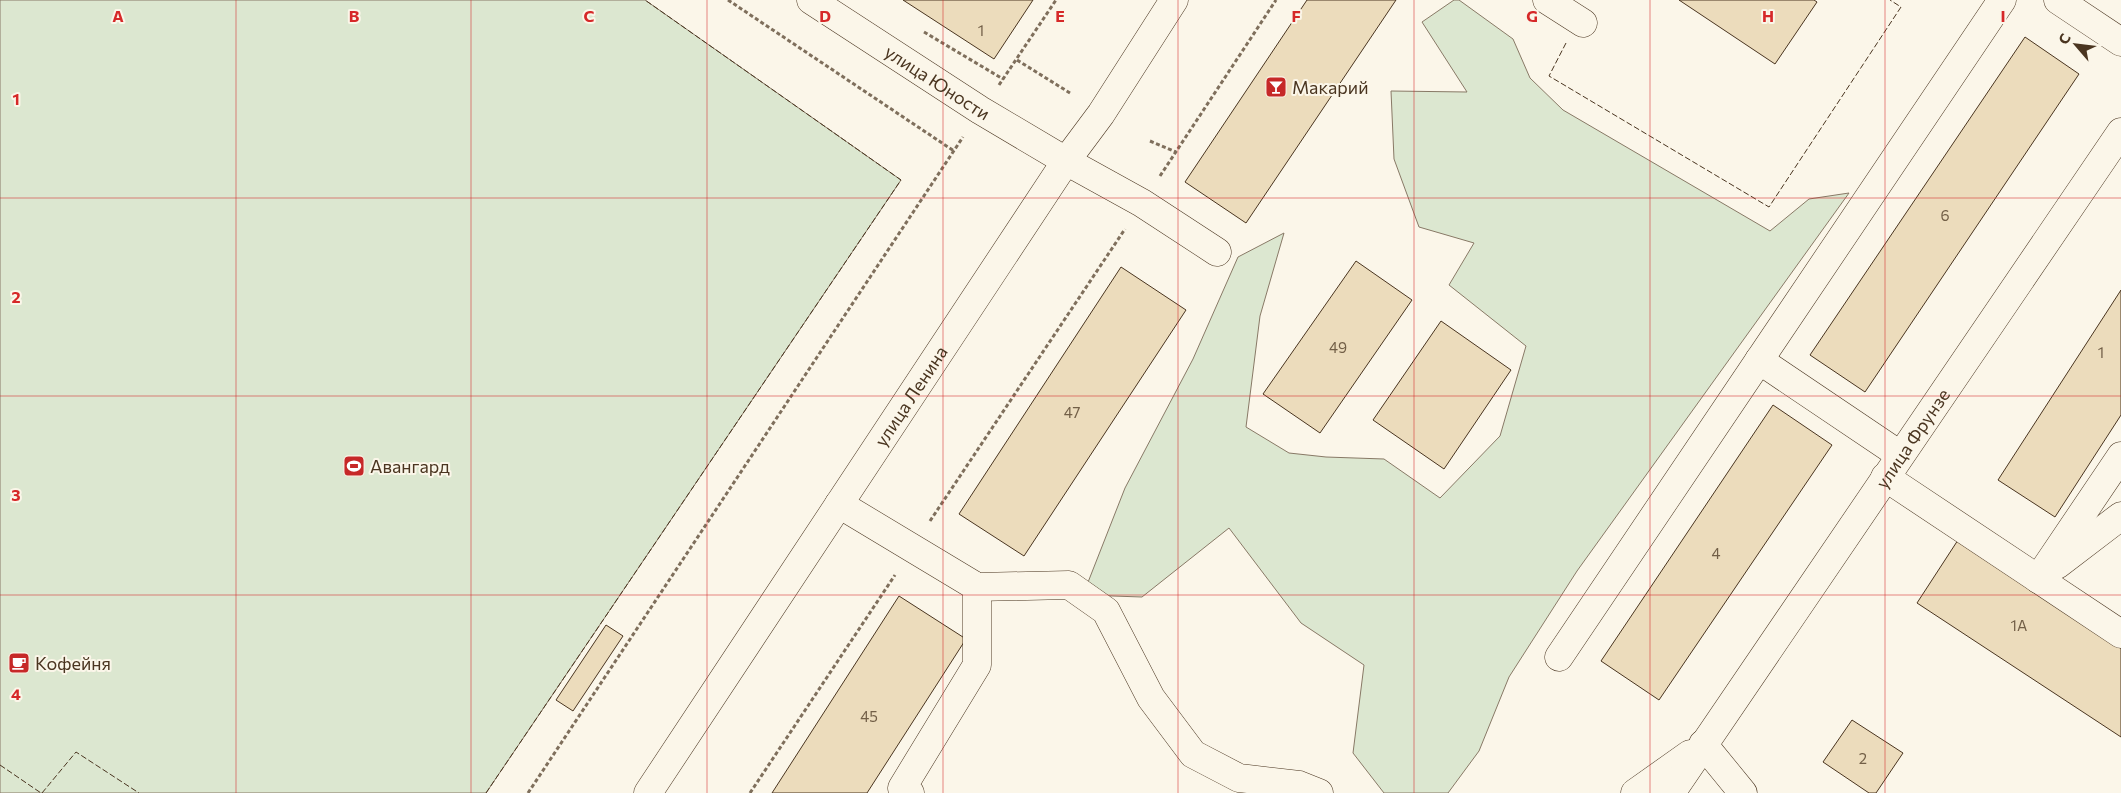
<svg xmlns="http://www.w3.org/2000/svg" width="2121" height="793" viewBox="0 0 2121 793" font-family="Commissioner,sans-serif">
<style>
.green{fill:#dce7d0;stroke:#887966}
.building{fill:#ecdcbc;stroke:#4a3520}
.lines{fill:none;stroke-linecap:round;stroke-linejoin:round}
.minor-casing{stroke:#4a3520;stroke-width:29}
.major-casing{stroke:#4a3520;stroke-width:29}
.path{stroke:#7f6f5c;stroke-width:3;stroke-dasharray:4 2.5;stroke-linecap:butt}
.minor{stroke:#fbf6e9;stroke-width:28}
.major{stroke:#fbf6e9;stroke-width:28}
.fence{stroke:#4a3520;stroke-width:1;stroke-dasharray:6 2.5;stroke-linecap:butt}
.grid{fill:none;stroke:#d62828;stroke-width:1;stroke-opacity:0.55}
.labels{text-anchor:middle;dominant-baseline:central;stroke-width:4;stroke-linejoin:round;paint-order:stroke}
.number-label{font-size:15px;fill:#725f47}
.street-label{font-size:18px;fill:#4a3520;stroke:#fbf6e9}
.poi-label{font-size:18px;fill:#4a3520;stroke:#fbf6e9;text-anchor:start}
.grid-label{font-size:16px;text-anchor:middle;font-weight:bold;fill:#d62828;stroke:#fbf6e9;stroke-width:4;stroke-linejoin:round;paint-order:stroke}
</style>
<rect width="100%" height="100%" fill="#fbf6e9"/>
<g class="green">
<polygon points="0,0 645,0 901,180 486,793 0,793"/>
<polygon points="1454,0 1459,0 1513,39 1530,78 1563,110 1770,231 1809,199 1849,193 1577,571 1509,677 1479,751 1448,793 1384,793 1353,753 1364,665 1301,623 1229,528 1142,597 1083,595 1125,488 1193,359 1238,257 1284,233 1260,316 1246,427 1289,453 1326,457 1384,459 1440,498 1500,436 1526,346 1449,285 1474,243 1419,227 1394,159 1391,91 1467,92 1422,22"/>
</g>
<g class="building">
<polygon points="903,0 1033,0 994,59"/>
<polygon points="1307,0 1396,0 1246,223 1185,182"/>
<polygon points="1679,0 1814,0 1817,2 1775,64"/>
<polygon points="2025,37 2079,74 1865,392 1810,355"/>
<polygon points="1356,261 1412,300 1320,433 1263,394"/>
<polygon points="1121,267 1186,310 1024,556 959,514"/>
<polygon points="2121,290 2121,415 2055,517 1998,480"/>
<polygon points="1441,321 1511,370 1444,469 1373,420"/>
<polygon points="1773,405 1832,445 1659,700 1601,661"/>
<polygon points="1958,540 2121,648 2121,737 1917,603"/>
<polygon points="899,596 966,639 867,793 772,793"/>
<polygon points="606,625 623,636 573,711 556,700"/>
<polygon points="1852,720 1903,753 1876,793 1869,793 1823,762"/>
</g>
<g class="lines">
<g class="minor-casing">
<g id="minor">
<path id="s1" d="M 811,0 L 980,110 L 1066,161 L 1142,203 L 1217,252"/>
<polyline points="1547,0 1583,23"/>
<polyline points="2058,0 2121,42"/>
<polyline points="1759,360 1900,455"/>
<polyline points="1885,477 2121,634"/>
<polyline points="839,504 977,587 1069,585 1106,611 1151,698 1193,754 1239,778 1299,785 1319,793"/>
<polyline points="2057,565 2121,516"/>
<polyline points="2038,579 2121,456"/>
<polyline points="1559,657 2002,0"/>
<polyline points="1703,744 1743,793"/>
<polyline points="910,793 902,788 977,665 977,587"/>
<polyline points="1635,793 1690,754"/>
<path id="s2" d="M 1671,793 L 2121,132"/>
</g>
</g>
<g class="major-casing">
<g id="major">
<path id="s3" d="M 648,793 L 1066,161 L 1101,114 L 1174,0"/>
</g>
</g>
<g class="path">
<polyline points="728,0 954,151"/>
<polyline points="924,32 1003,79"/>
<polyline points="1017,60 1070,93"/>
<polyline points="999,85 1056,0"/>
<polyline points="1150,141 1176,152"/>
<polyline points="1160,176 1276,0"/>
<polyline points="930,521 1125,229"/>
<polyline points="528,793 963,137"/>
<polyline points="750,793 895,575"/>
</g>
<use href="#minor" class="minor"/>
<use href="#major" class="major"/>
<g class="fence">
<polyline points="1566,43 1549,76 1769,207 1901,7 1890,0"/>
<polyline points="0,765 41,793"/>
<polyline points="42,793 76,752 139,793"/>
<polyline points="486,793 901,180 645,0"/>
</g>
</g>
<path class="grid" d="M 236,0 L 236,793M 471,0 L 471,793M 707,0 L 707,793M 943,0 L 943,793M 1178,0 L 1178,793M 1414,0 L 1414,793M 1650,0 L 1650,793M 1885,0 L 1885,793M 0,198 L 2121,198M 0,396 L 2121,396M 0,595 L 2121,595"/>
<defs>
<g id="bar-square" transform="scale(1.125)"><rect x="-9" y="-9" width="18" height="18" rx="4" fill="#c62828" stroke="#fbf6e9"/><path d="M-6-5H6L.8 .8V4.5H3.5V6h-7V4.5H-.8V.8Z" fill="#fff"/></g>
<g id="stadium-square" transform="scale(1.125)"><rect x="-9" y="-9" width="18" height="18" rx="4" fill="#c62828" stroke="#fbf6e9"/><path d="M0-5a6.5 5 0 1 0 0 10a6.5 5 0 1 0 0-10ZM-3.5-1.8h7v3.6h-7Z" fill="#fff"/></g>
<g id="cafe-square" transform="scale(1.125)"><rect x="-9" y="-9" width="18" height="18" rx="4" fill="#c62828" stroke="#fbf6e9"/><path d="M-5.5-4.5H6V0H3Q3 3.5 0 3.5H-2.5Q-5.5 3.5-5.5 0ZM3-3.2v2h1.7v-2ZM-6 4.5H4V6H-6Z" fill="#fff"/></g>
</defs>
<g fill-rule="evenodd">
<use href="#bar-square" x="1276" y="87"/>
<use href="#stadium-square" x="354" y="466"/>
<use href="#cafe-square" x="19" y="663"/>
</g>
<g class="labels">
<g class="number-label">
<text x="981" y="30">1</text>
<text x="1945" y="215">6</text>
<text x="1338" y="347">49</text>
<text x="2101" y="352">1</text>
<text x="1072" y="412">47</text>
<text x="1716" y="553">4</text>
<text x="2019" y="625">1А</text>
<text x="869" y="716">45</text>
<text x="1863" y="758">2</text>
</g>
<g class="street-label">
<text stroke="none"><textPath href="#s1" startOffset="151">улица Юности</textPath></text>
<text stroke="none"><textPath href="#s3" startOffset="476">улица Ленина</textPath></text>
<text stroke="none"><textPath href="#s2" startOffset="429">улица Фрунзе</textPath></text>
</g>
<g class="poi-label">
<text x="1292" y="87">Макарий</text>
<text x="370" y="466">Авангард</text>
<text x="35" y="663">Кофейня</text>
</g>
</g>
<g class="grid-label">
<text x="118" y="22">A</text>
<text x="354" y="22">B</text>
<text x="589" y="22">C</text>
<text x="825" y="22">D</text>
<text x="1060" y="22">E</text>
<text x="1296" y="22">F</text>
<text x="1532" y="22">G</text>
<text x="1768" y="22">H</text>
<text x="2003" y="22">I</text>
<text x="16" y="105">1</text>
<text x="16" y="303">2</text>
<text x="16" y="501">3</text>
<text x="16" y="700">4</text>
</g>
<g transform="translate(2076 45) rotate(298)" stroke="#fbf6e9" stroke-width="4" paint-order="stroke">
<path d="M0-4L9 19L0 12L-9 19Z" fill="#4a3520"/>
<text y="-8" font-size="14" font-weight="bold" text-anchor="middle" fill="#4a3520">С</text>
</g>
</svg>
